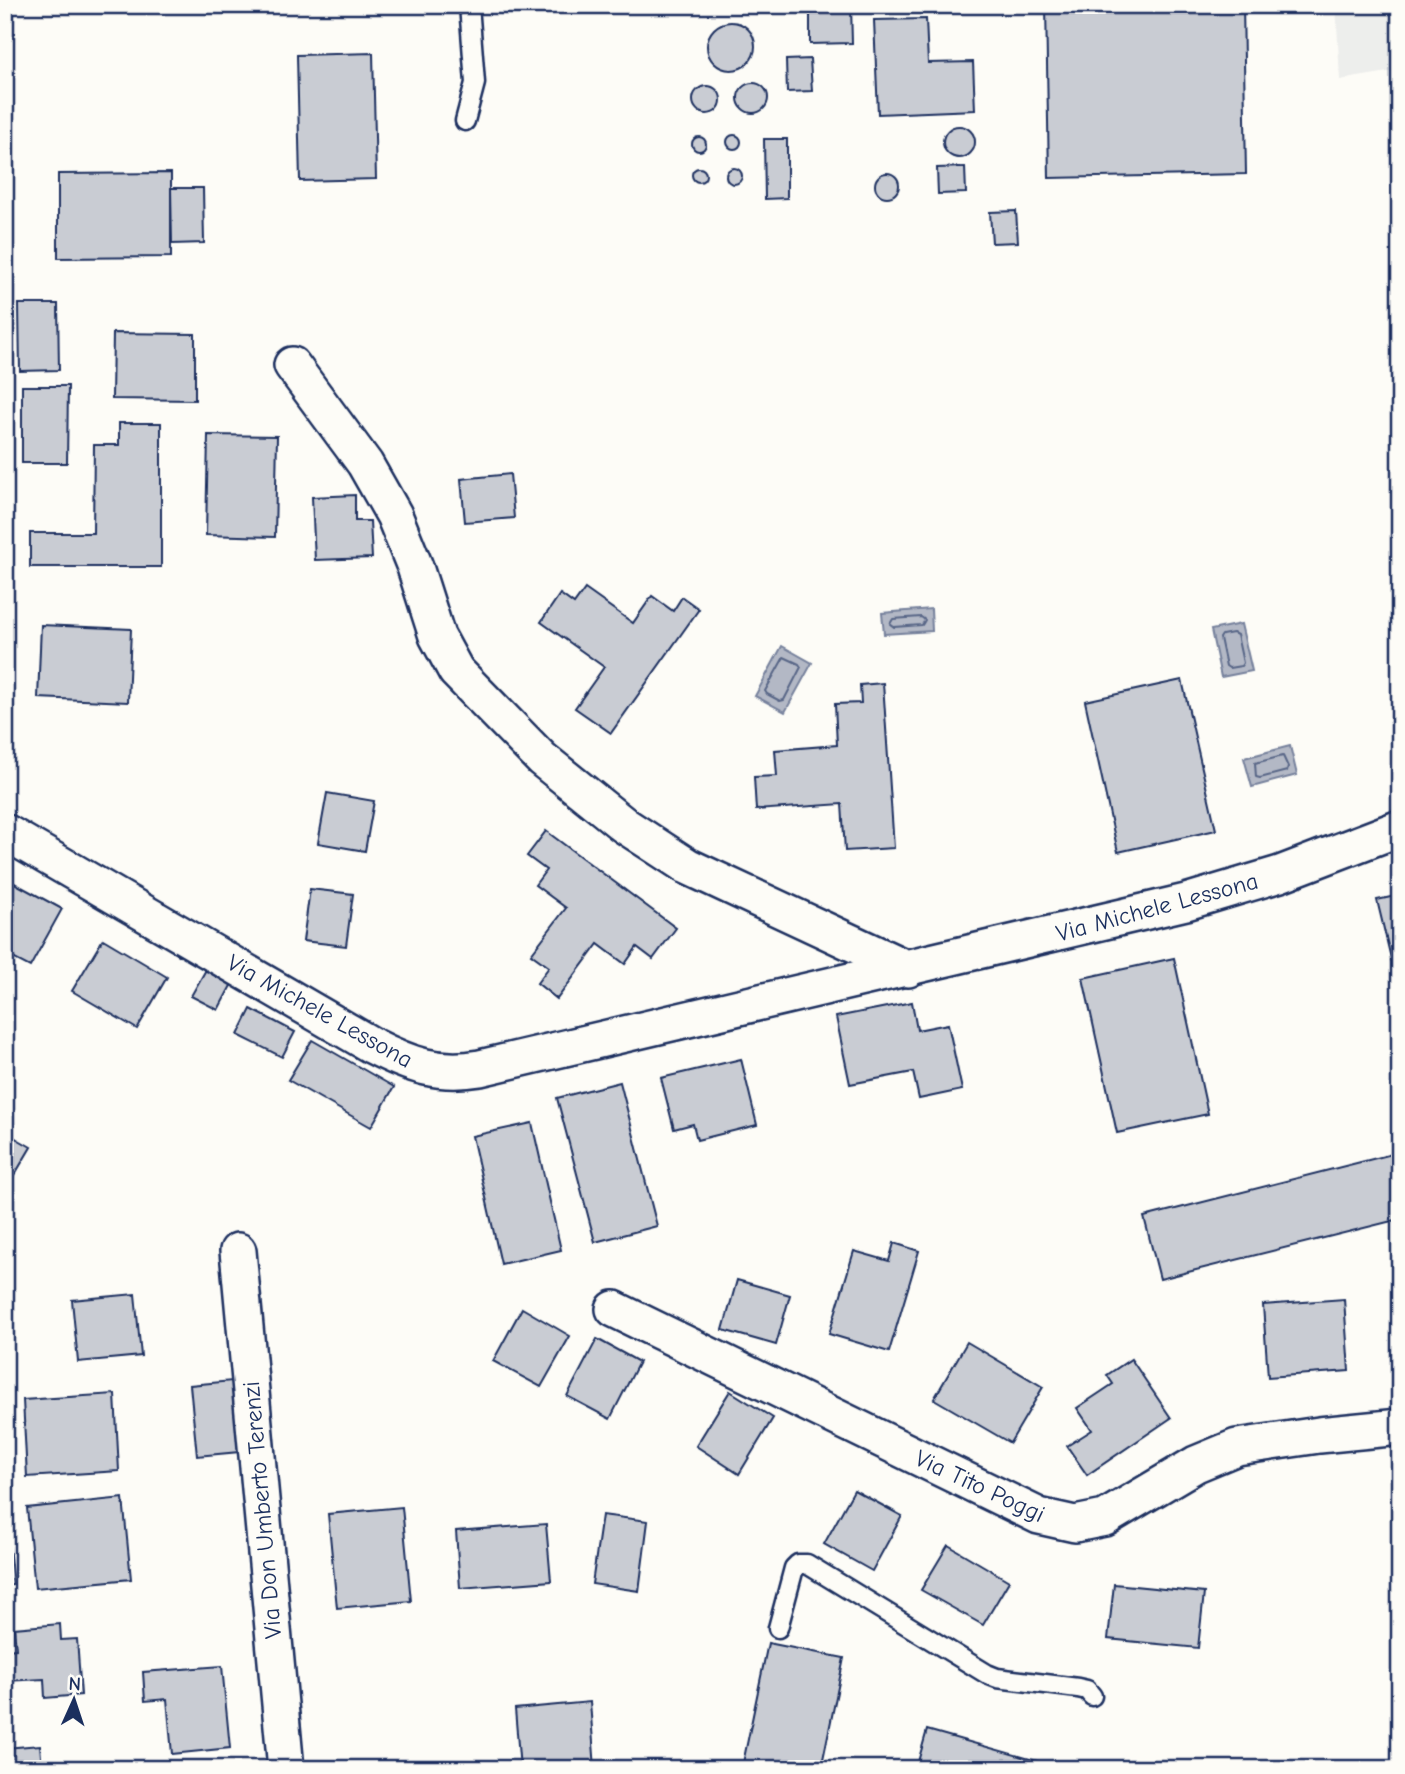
<svg xmlns="http://www.w3.org/2000/svg" width="1405" height="1774" viewBox="0 0 1405 1774" font-family="'Comic Neue',sans-serif">
<style>
.built{fill:#edeeec}
.water{fill:#b3b8c5;stroke:#76819c;stroke-width:2}
.lines{fill:none;stroke-linecap:round;stroke-linejoin:round}
.shore{stroke:#586687;stroke-width:2}
.building{fill:#c9ccd3;stroke:#1b2f5e;stroke-width:2}
.service-casing{stroke:#1b2f5e;stroke-width:23}
.minor-casing{stroke:#1b2f5e;stroke-width:40}
.service{stroke:#fdfcf7;stroke-width:18}
.minor{stroke:#fdfcf7;stroke-width:35}
.labels{text-anchor:middle;dominant-baseline:central;stroke-width:5;stroke-linejoin:round;paint-order:stroke}
.street-label{font-size:24px;fill:#1b2f5e;stroke:#fdfcf7}
</style>
<rect width="100%" height="100%" fill="#fdfcf7"/>
<filter id="ink" filterUnits="userSpaceOnUse"><feTurbulence type="fractalNoise" baseFrequency=".0143" numOctaves="2"/><feDisplacementMap in="SourceGraphic" scale="14" xChannelSelector="R" yChannelSelector="G"/><feConvolveMatrix kernelMatrix="1 2 1 2 8 2 1 2 1" color-interpolation-filters="sRGB"/></filter>
<g filter="url(#ink)">
<polygon class="built" points="1336,5 1400,5 1400,70 1340,80"/>
<g class="water">
<polygon points="931,609 932,631 884,634 882,613"/>
<polygon points="1241,624 1252,671 1221,677 1211,630"/>
<polygon points="782,646 812,663 785,712 755,696"/>
<polygon points="1290,746 1297,775 1252,787 1244,758"/>
</g>
<g class="lines">
<g class="shore">
<polygon points="921,617 925,620 922,625 894,627 890,624 893,619"/>
<polygon points="1233,633 1237,635 1243,663 1241,666 1229,668 1226,666 1220,638 1222,635"/>
<polygon points="784,657 799,664 801,667 784,700 780,701 767,694 765,691"/>
<polygon points="1283,756 1288,767 1287,771 1260,778 1256,777 1255,763"/>
</g>
</g>
<g class="building">
<polygon points="810,5 851,5 852,43 810,44"/>
<polygon points="1046,5 1243,5 1246,174 1049,178"/>
<polygon points="926,19 928,63 973,62 975,110 878,114 874,20"/>
<circle cx="731" cy="46" r="24"/>
<polygon points="373,53 376,179 300,181 297,55"/>
<polygon points="810,59 812,91 787,92 786,60"/>
<circle cx="753" cy="98" r="15"/>
<circle cx="707" cy="100" r="14"/>
<circle cx="959" cy="142" r="16"/>
<circle cx="734" cy="142" r="7"/>
<circle cx="699" cy="144" r="7"/>
<polygon points="764,139 787,139 787,198 765,199"/>
<polygon points="965,167 966,193 938,194 937,168"/>
<circle cx="699" cy="175" r="7"/>
<circle cx="734" cy="176" r="8"/>
<polygon points="171,173 171,257 58,258 58,174"/>
<circle cx="887" cy="185" r="12"/>
<polygon points="171,188 203,188 204,243 172,244"/>
<polygon points="1016,211 1018,242 992,243 990,212"/>
<polygon points="19,304 58,304 59,370 20,371"/>
<polygon points="113,333 195,334 195,400 112,399"/>
<polygon points="22,386 68,386 67,463 22,463"/>
<polygon points="119,423 161,423 161,567 30,567 30,533 93,533 94,445 119,445"/>
<polygon points="208,435 277,436 275,537 206,535"/>
<polygon points="510,474 514,518 465,522 461,479"/>
<polygon points="355,495 355,521 370,521 372,558 315,560 312,497"/>
<polygon points="585,589 633,623 652,596 673,611 682,597 699,609 611,733 575,708 604,667 541,622 560,594 574,604"/>
<polygon points="41,625 131,629 128,702 38,698"/>
<polygon points="1182,680 1216,830 1118,852 1085,701"/>
<polygon points="883,683 894,848 845,851 842,804 756,810 754,777 777,776 775,750 837,745 835,704 861,703 860,685"/>
<polygon points="327,793 374,801 365,851 318,843"/>
<polygon points="546,831 676,928 653,959 637,947 625,964 598,944 557,999 537,983 549,967 531,954 566,908 535,885 546,870 527,856"/>
<polygon points="5,878 62,909 30,967 5,954"/>
<polygon points="310,889 353,894 346,946 303,941"/>
<polygon points="1400,895 1400,996 1377,900"/>
<polygon points="103,939 167,977 137,1029 72,991"/>
<polygon points="1174,958 1208,1114 1117,1133 1083,978"/>
<polygon points="208,966 234,980 218,1010 191,996"/>
<polygon points="912,1002 917,1030 948,1024 962,1090 919,1099 913,1072 850,1084 836,1017"/>
<polygon points="251,1009 295,1032 282,1057 238,1035"/>
<polygon points="312,1040 394,1087 371,1127 288,1080"/>
<polygon points="741,1059 757,1125 697,1140 693,1124 674,1129 661,1078"/>
<polygon points="620,1082 657,1226 595,1242 557,1098"/>
<polygon points="532,1123 561,1250 501,1264 472,1136"/>
<polygon points="5,1132 31,1147 5,1191"/>
<polygon points="1400,1152 1400,1219 1160,1279 1144,1217"/>
<polygon points="894,1243 919,1251 889,1352 829,1334 854,1251 889,1261"/>
<polygon points="737,1280 790,1295 776,1345 723,1330"/>
<polygon points="135,1294 141,1356 78,1362 72,1300"/>
<polygon points="1344,1299 1349,1371 1268,1377 1263,1305"/>
<polygon points="522,1308 570,1336 541,1387 493,1361"/>
<polygon points="597,1339 639,1362 610,1419 567,1396"/>
<polygon points="967,1342 1043,1387 1010,1443 934,1399"/>
<polygon points="1131,1359 1171,1418 1087,1475 1067,1446 1092,1430 1077,1408 1113,1384 1107,1375"/>
<polygon points="232,1381 239,1452 197,1456 190,1385"/>
<polygon points="730,1391 773,1418 739,1474 696,1446"/>
<polygon points="115,1394 119,1471 27,1477 23,1400"/>
<polygon points="854,1490 902,1516 872,1571 824,1544"/>
<polygon points="123,1498 131,1579 35,1588 27,1508"/>
<polygon points="5,1505 13,1585 5,1586"/>
<polygon points="402,1507 411,1601 337,1608 328,1514"/>
<polygon points="602,1515 648,1521 639,1591 592,1584"/>
<polygon points="546,1524 551,1581 460,1588 456,1531"/>
<polygon points="948,1545 1009,1581 983,1625 921,1590"/>
<polygon points="1114,1584 1204,1593 1198,1648 1108,1639"/>
<polygon points="60,1624 61,1640 77,1639 81,1695 45,1698 44,1679 5,1681 5,1650 16,1649 14,1628"/>
<polygon points="768,1643 844,1658 821,1769 742,1768"/>
<polygon points="222,1666 230,1748 172,1754 167,1699 145,1701 143,1672"/>
<polygon points="590,1702 595,1769 520,1769 515,1709"/>
<polygon points="927,1730 1044,1763 1043,1769 916,1769"/>
<polygon points="40,1745 42,1769 5,1769 5,1748"/>
</g>
<g class="lines">
<g class="service-casing">
<g id="service">
<polyline points="465,121 475,83 469,5"/>
<polyline points="778,1628 794,1568 798,1564 807,1564 987,1674 997,1678 1078,1688 1087,1690 1092,1696"/>
</g>
</g>
<g class="minor-casing">
<g id="minor">
<polyline points="292,365 365,464 394,515 415,567 437,636 456,671 542,759 624,825 687,866 908,969"/>
<path d="M 5,832 L 373,1046 C 410,1065 438,1075 480,1068 L 1186,902 L 1280,874 L 1400,828"/>
<polyline points="238,1251 286,1769"/>
<polyline points="614,1309 1039,1516 1075,1524 1105,1518 1196,1464 1237,1447 1319,1435 1400,1427"/>
</g>
</g>
<use href="#service" class="service"/>
<use href="#minor" class="minor"/>
</g>
</g>
<g class="labels">
<g class="street-label">
<text transform="translate(1157 907) rotate(-15)">Via Michele Lessona</text>
<text transform="translate(320 1011) rotate(29)">Via Michele Lessona</text>
<text transform="translate(980 1486) rotate(25)">Via Tito Poggi</text>
<text transform="translate(262 1510) rotate(-95)">Via Don Umberto Terenzi</text>
</g>
</g>
<rect width="1405" height="1774" fill="none" stroke="#fdfcf7" stroke-width="28"/>
<rect x="14" y="14" width="1377" height="1746" fill="none" stroke="#1b2f5e" stroke-width="2.5" filter="url(#ink)"/>
<g transform="translate(74 1700) rotate(3)" stroke="#fdfcf7" stroke-width="5" paint-order="stroke">
<path d="M0-5L12 26L0 18L-12 26Z" fill="#1b2f5e"/>
<text y="-10" font-size="19" font-weight="bold" text-anchor="middle" fill="#1b2f5e">N</text>
</g>
</svg>
